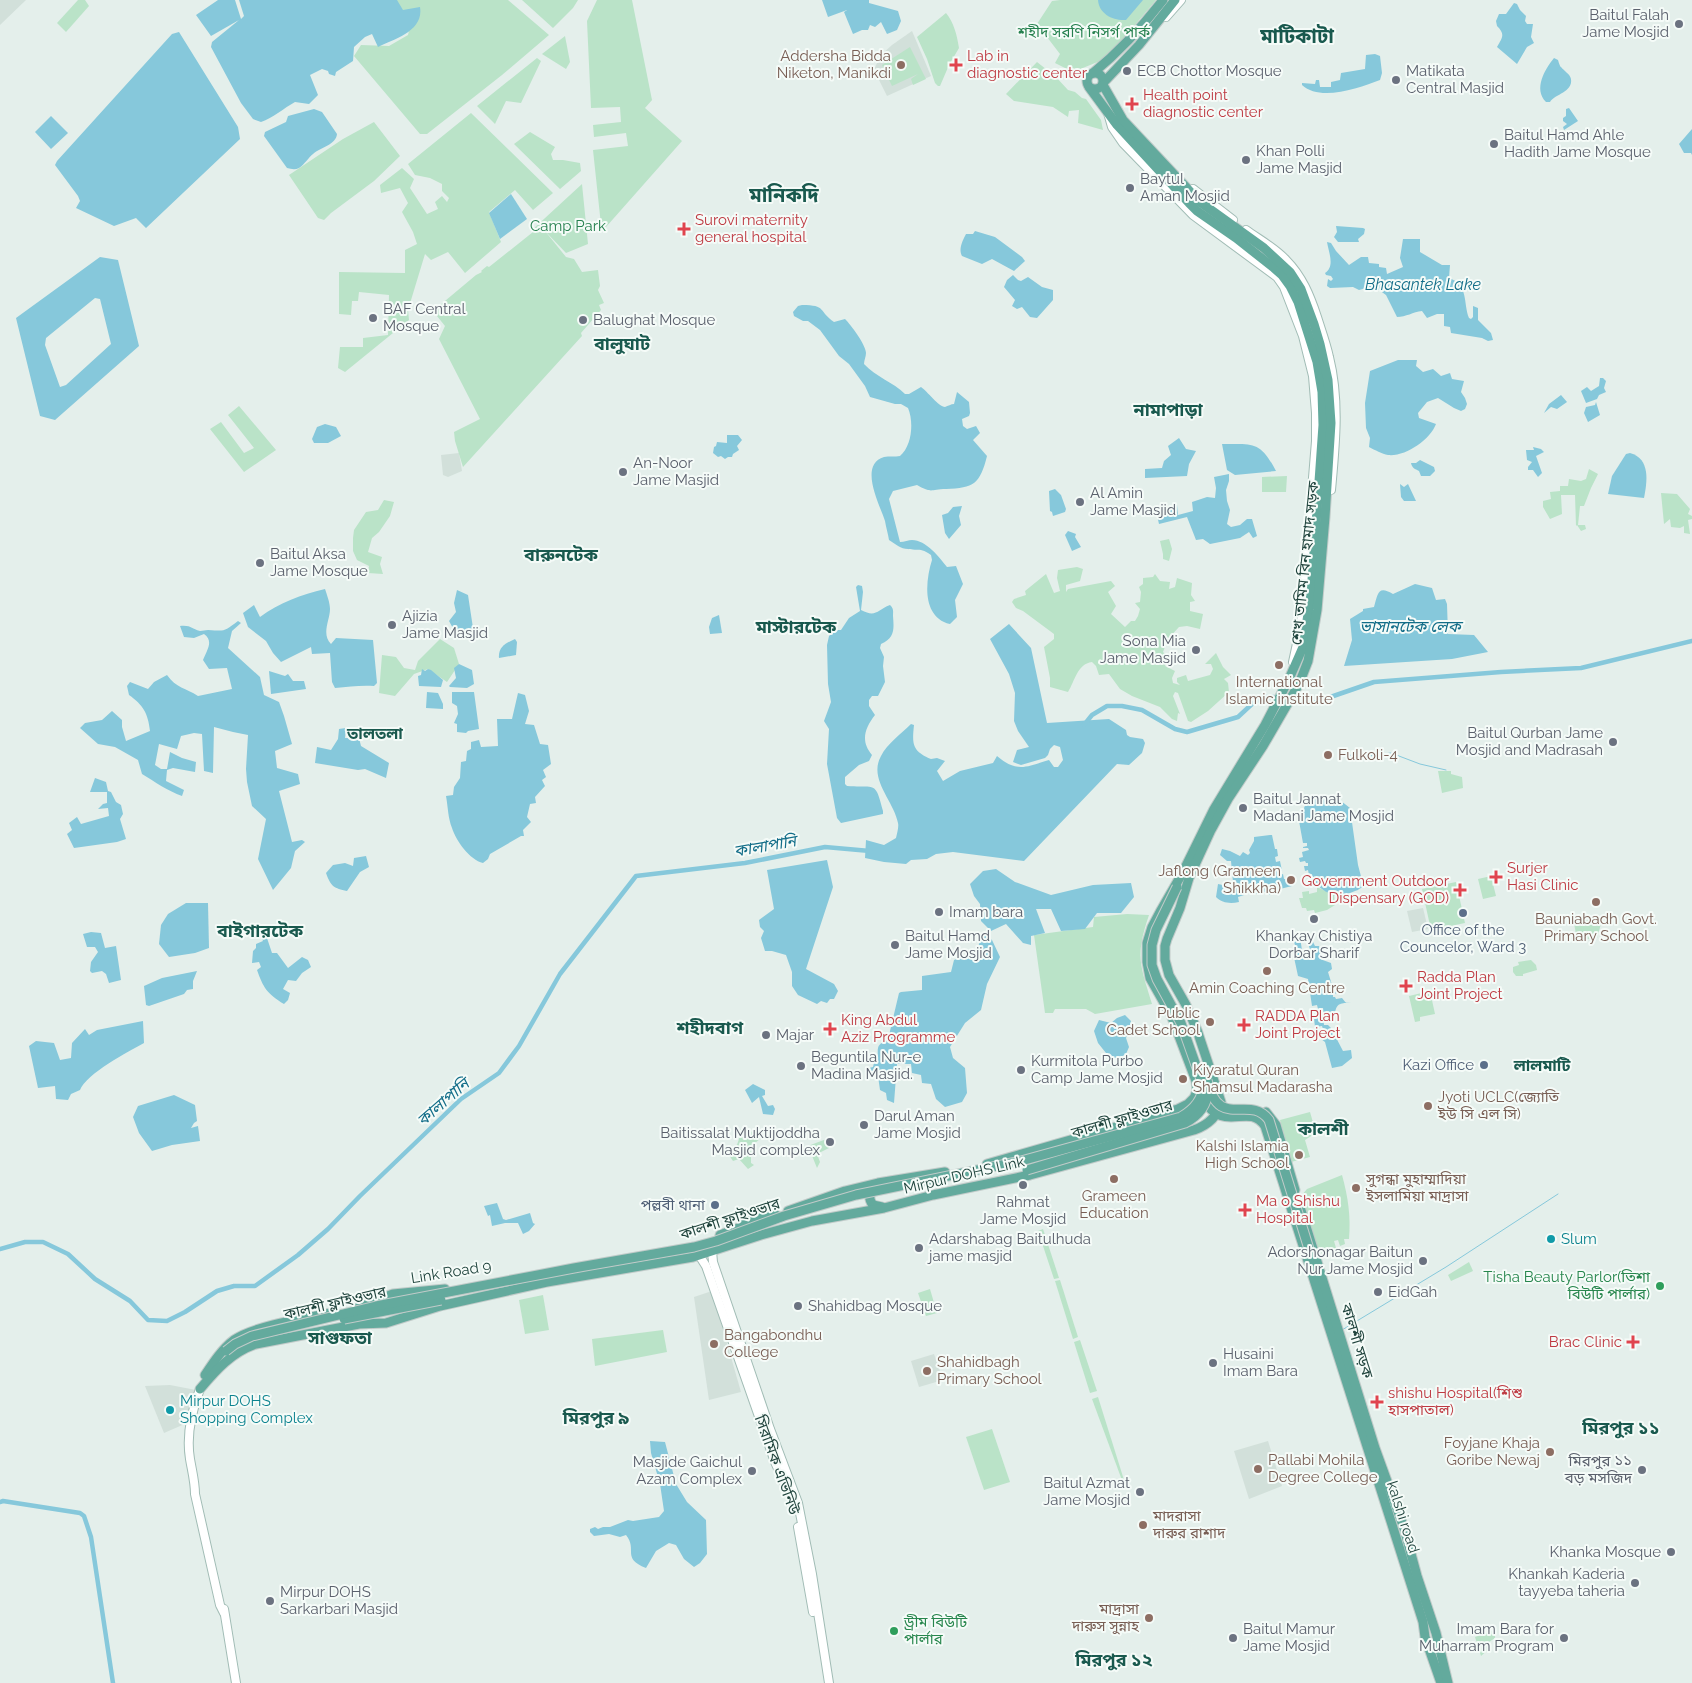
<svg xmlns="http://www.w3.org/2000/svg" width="1692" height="1683" viewBox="0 0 1692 1683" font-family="Raleway,'Noto Sans Bengali',sans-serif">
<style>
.built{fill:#d2e0da}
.green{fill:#bae3c8}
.water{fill:#86c8db;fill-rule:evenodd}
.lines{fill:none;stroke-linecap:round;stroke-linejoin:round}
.stream{stroke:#86c8db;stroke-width:1}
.canal{stroke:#86c8db;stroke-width:4.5}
.secondary-casing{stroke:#a1bcb5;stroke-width:10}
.primary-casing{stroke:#c1cbc9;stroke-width:11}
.secondary{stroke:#fff;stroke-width:8}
.primary{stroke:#63aa9d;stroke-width:9}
.primary-bridge-casing{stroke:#c1cbc9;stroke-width:11;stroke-linecap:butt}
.primary-bridge{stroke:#63aa9d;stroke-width:9}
.worship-dot{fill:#6b7280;stroke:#f5fbf8;stroke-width:2}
.education-dot{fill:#8d6e63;stroke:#f5fbf8;stroke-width:2}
.health-dot{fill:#e0444e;stroke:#f5fbf8;stroke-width:2}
.service-dot{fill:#5c6f8a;stroke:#f5fbf8;stroke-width:2}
.culture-dot{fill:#0f9aa8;stroke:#f5fbf8;stroke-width:2}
.leisure-dot{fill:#2e9e5b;stroke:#f5fbf8;stroke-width:2}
.labels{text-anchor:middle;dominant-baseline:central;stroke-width:4;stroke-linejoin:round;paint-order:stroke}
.worship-label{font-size:15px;fill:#5b616d;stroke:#f5fbf8;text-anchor:start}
.park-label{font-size:15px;fill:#25804e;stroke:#f5fbf8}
.education-label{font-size:15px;fill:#785e54;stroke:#f5fbf8;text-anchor:start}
.health-label{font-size:15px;fill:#be3a42;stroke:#f5fbf8;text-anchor:start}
.street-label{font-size:15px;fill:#20443d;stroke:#f5fbf8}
.service-label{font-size:15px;fill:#4e5e75;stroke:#f5fbf8;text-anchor:end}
.culture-label{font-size:15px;fill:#0d838f;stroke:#f5fbf8;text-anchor:start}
.leisure-label{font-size:15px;fill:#27864d;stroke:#f5fbf8;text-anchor:end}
.water-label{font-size:16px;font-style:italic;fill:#126d88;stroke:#f5fbf8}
.neighbourhood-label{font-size:16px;font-weight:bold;fill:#19594e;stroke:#f5fbf8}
.quarter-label{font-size:18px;font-weight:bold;fill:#19594e;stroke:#f5fbf8}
.district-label{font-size:20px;font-weight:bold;fill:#19594e;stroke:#f5fbf8}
</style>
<rect width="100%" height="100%" fill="#e4efeb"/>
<g class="built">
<polygon points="0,0 26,0 0,25"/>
<polygon points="912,31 931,76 887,96 874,70 880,56 892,45"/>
<polygon points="459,453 462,471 448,477 443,475 441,455"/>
<polygon points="1423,908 1428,929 1412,932 1407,911"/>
<polygon points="712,1291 741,1392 709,1400 694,1297"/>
<polygon points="934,1354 943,1380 919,1387 911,1361"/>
<polygon points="170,1385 196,1390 187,1423 164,1433 145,1386"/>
<polygon points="1268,1441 1282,1486 1249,1499 1234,1451"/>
</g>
<g class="green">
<polygon points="78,0 85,0 89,6 66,32 57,23"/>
<polygon points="394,0 508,0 549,35 502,75 427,134 420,134 354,56 361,45 389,46 408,35 413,14 399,16"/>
<polygon points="522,0 578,0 573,8 553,28"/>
<polygon points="597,0 632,0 652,100 660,91 645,108 682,141 606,227 601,225 593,150 628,146 626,133 594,137 593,125 621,122 620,107 591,108 587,21"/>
<polygon points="1060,0 1156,0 1118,45 1100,61 1073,72 1055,63 1060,54 1037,24 1052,1"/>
<path d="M 946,13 C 954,23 957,35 959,48 L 949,65 L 940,86 L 938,86 L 935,83 L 927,59 L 917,37 Z"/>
<polygon points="565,36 570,62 566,69 542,54"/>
<polygon points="910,47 926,79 913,85 911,79 918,74 892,86 882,65"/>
<polygon points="537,58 541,61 521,103 506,101 495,124 477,106"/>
<polygon points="1037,62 1056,77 1068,90 1075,92 1082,98 1086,99 1101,120 1103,130 1078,123 1079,110 1069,111 1068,117 1053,107 1014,101 1006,94"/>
<polygon points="471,113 553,193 533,210 515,190 489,212 501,242 465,273 448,252 431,260 425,254 408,310 409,320 345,372 338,368 340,347 363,347 363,338 388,335 389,295 359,292 358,301 352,301 351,315 339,314 339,272 405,273 405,250 417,244 413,232 402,212 408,203 400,188 381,193 380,185 402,168 414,179 410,188 427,214 438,209 435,202 442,196 447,202 449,198 442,191 442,184 430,178 415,175 408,164"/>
<polygon points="374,122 400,156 374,181 331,213 324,220 318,218 289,175 343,139"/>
<polygon points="530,132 555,147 551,154 553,160 563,160 580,163 581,171 560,189 514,144"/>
<polygon points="582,184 588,244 566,253 545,231 566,257 574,259 582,272 598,270 600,286 598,290 604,303 599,305 601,310 581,333 582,336 463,467 455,441 454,432 480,419 439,339 445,326 433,311 476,275 482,272 481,271 487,266 489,267 533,232 532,230"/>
<polygon points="239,406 276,450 244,472 210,429 221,422 244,453 254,448 228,415"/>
<polygon points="1589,469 1598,474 1591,488 1584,506 1580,506 1578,525 1585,525 1586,529 1581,531 1577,525 1576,526 1575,495 1561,495 1562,514 1550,519 1543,507 1543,501 1551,499 1550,492 1560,491 1560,486 1568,486 1569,479 1581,481 1586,479"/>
<polygon points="1287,476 1286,492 1262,492 1262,477"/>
<polygon points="1661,493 1677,494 1690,509 1688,514 1692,516 1692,519 1688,520 1690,534 1684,533 1684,526 1680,528 1671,527 1670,519 1664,524"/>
<polygon points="384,500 394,502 390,516 379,532 372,538 368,552 382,557 380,564 383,574 368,573 369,566 357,560 353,551 353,538 354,530 366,512 378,510"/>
<polygon points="1169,539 1172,549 1169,561 1163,559 1163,554 1160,541"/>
<path d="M 1077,567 L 1083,569 L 1080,581 L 1066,585 L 1066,592 L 1068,589 L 1111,581 L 1115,586 L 1108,592 L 1116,606 L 1111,614 L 1125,627 L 1131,621 L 1135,621 L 1138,616 L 1140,609 L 1135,603 L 1140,602 L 1141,592 L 1139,587 L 1143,584 L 1143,578 L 1153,577 L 1155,574 L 1160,581 L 1170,582 L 1169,589 L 1175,587 L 1177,578 L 1192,583 L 1191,595 L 1195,601 L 1190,602 L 1190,611 L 1203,614 L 1200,629 L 1187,626 L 1179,627 L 1168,639 L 1163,652 L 1168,657 L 1165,666 L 1175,671 L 1172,678 L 1173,683 L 1180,685 L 1177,682 L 1177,678 L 1186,675 L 1188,681 L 1210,675 L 1213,669 L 1211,664 L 1205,664 L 1216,653 L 1223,667 L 1231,675 L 1224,679 L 1228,683 L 1229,692 L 1208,711 L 1191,722 L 1188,721 L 1178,693 L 1175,692 L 1173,696 L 1180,714 L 1178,713 L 1177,721 L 1172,719 L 1160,707 L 1132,696 L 1120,689 L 1109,674 L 1099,675 L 1096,666 L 1092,662 C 1077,664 1075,681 1068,692 L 1050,687 L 1050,678 L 1044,647 L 1054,639 L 1054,634 L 1023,611 L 1016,608 L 1012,602 L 1014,599 L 1026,595 L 1025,591 L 1046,574 L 1054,593 L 1060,591 L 1057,578 L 1058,570 Z"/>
<polygon points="440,639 454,648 459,664 447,682 428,669 414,674 395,696 379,693 382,655 396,657 404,668 415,670 418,661"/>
<polygon points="1438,771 1451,771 1451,774 1462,777 1463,788 1442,793"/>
<polygon points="1491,876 1496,896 1483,899 1478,879"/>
<polygon points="1456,882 1465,923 1431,930 1422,889"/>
<polygon points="1317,887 1334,895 1335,905 1327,910 1315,913 1314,910 1307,911 1306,908 1302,908 1299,898 1303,898 1302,892 1309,891 1309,894 1317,892"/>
<path d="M 1127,914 L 1149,915 C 1135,956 1140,964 1152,1004 L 1095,1014 L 1086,1009 L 1055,1009 L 1053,1013 L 1045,1013 L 1034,935 L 1093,927 L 1094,917 Z"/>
<polygon points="1603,917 1597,938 1577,940 1574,923"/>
<polygon points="1531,960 1536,965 1537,970 1523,974 1523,976 1516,976 1513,972 1513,967 1519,965 1518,962"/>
<polygon points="1430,991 1435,1014 1420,1017 1420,1021 1415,1022 1409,996"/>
<polygon points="1310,1112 1316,1133 1305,1140 1310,1157 1291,1162 1280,1120"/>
<path d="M 759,1128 L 761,1138 L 754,1144 L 755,1146 L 749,1147 L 749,1152 L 751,1151 L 753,1154 L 751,1157 L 751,1163 L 754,1165 L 748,1169 L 739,1159 L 733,1161 L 729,1155 C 736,1148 741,1140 739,1130 L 743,1129 L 747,1134 Z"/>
<polygon points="829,1138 832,1140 831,1147 817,1154 820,1162 817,1168 808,1146"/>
<path d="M 1342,1175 C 1348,1197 1351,1216 1349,1239 L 1344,1239 L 1345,1244 L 1340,1246 L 1338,1240 L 1334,1241 L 1336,1248 L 1322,1254 L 1320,1247 L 1317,1248 L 1301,1196 L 1307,1189 Z"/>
<polygon points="1043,1229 1059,1278 1054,1279 1038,1231"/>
<polygon points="1469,1262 1473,1271 1451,1281 1448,1275"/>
<polygon points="1060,1280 1078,1337 1073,1339 1055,1281"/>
<polygon points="930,1289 937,1313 926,1316 918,1293"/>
<polygon points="543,1295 549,1330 525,1334 519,1300"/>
<polygon points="663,1330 667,1352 595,1366 592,1339"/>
<polygon points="1080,1340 1097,1391 1090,1393 1074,1342"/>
<polygon points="1098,1397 1124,1480 1123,1483 1092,1399"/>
<polygon points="992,1429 1010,1482 984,1490 966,1437"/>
<polygon points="1495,1630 1495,1638 1489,1642 1490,1648 1481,1656 1475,1637"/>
</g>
<g class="water">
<path d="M 218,0 L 235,0 L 241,19 L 244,16 L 239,0 L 397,0 L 403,10 L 420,7 C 424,31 395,39 378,47 L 372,34 L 365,37 L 354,47 L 353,61 L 336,72 L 335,76 L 329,74 L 328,71 L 322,69 L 310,75 L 318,95 L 309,104 L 295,102 C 284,108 273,118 261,122 L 253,119 L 241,103 L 211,47 L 212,42 L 239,20 L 211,36 L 196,15 Z"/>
<polygon points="822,0 869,0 869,3 898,11 901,21 897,30 887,34 881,22 875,27 870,25 868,30 862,30 853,34 844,12 847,10 828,17"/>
<path d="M 1098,0 L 1143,0 L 1126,20 C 1113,21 1099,14 1098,0 Z"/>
<path d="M 1514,3 L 1517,4 L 1520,10 L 1526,16 L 1525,21 L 1527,24 L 1533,24 L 1531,37 L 1534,43 L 1527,47 L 1517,64 L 1497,47 C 1503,37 1505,34 1497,26 L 1496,21 L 1499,14 L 1506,14 Z"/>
<polygon points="179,32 238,127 240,139 146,228 136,218 114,226 76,208 80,201 78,196 55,165 57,161 172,34"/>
<path d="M 1375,54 L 1380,56 L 1382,73 L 1380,80 C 1359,88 1320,102 1302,85 L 1302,83 L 1315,84 L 1316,80 L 1319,80 L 1320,87 L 1331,87 L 1331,82 L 1340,80 L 1341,73 C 1349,72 1357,70 1365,69 L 1366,55 Z"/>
<path d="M 1554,58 L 1558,60 C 1558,60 1560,67 1561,67 C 1564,71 1570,74 1571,79 C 1573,92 1555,94 1550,102 L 1546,102 C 1533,89 1545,69 1554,58 Z"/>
<polygon points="1569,108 1578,121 1564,130 1563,127 1567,124 1563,121 1563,118 1566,116 1566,109"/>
<path d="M 314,109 L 322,112 L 337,134 C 336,145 321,147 313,154 C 308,158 305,164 299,168 C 295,170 291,169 287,168 L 264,136 L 265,132 L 286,122 L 288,116 Z"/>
<polygon points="51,116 68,133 51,149 35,132"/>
<polygon points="1692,129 1692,155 1691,153 1684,153 1679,144"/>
<polygon points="511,194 527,219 500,239 489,213"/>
<polygon points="1336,226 1363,228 1365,229 1364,234 1358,239 1359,242 1338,242 1334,237 1337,232"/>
<path d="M 975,231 L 995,237 L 1022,257 L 1025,261 L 1014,271 L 992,259 L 982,264 L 962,256 C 958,249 963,240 966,234 L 973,234 Z"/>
<path d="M 1403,239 L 1420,239 L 1420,252 L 1442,265 L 1450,265 L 1449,278 C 1469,285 1463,303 1469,318 L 1471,319 L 1473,317 L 1473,306 L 1478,308 L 1478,320 L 1491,333 L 1493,340 L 1488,341 L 1482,338 L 1451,333 L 1450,327 L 1444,326 L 1444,314 L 1437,314 L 1427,318 L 1422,311 C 1413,312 1406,317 1397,317 L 1386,295 L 1379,290 L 1370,287 L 1359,290 L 1353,287 L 1330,288 L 1327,286 L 1328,279 L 1331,281 L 1333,279 L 1331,276 L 1326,275 L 1325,273 C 1335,267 1329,253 1327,242 L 1331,243 L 1336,251 L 1349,265 L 1361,257 L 1368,257 L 1369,263 L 1379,264 L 1379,267 L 1386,268 L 1387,274 L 1403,267 L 1400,258 Z"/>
<path d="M 100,257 L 118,260 L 139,346 L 55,420 L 40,416 L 16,318 ZM 95,298 L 100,299 L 111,344 L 66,385 L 60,387 L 45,345 L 46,338 Z"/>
<polygon points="1013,275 1018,280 1021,281 1028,277 1042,287 1053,290 1053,300 1037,318 1030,317 1022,307 1017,309 1012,306 1015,300 1004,287 1007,280"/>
<path d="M 802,305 C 827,305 818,311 834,322 L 845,319 C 851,325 866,345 866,353 C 866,357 864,360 864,364 C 876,377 893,382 905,394 L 909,394 L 921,387 C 927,391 939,407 945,407 C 948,406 951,404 954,404 L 957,392 L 969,402 L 970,413 L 969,416 L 962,419 L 963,426 L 967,429 L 976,426 L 980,433 L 973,440 L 987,456 C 980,484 974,488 946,489 C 930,489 933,494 917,485 L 893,491 L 889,499 L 900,542 C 904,542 909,540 912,540 C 926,540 939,557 947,567 L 956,566 L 963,584 L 955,600 L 957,617 L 950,624 C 922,617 925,582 932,560 L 931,555 C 920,547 919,551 908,549 C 901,549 895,544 889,540 C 888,534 886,527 885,521 C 880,505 858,465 884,457 C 889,456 895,457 900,456 C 912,446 914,422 908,408 L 901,404 L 895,404 L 870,397 L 865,386 L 849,364 L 839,356 L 820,330 L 808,321 L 803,321 L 794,316 L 793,312 L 798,306 Z"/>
<path d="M 1398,360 L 1417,360 L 1416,366 L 1423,372 L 1433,369 L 1441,376 L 1450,373 L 1452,379 L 1464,381 L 1461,392 L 1465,398 L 1467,404 L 1465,409 L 1461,411 L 1454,408 L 1438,398 L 1427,402 L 1418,413 L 1419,418 L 1436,424 C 1430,440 1405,457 1388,455 C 1382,454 1375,450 1369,447 L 1370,438 L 1366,428 L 1365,403 L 1370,371 Z"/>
<polygon points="1600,378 1603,378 1606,381 1604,388 1606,392 1599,395 1597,399 1586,403 1581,391 1587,387 1591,391 1599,386"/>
<polygon points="1561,395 1567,402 1557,409 1551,407 1544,413 1549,404"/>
<polygon points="1596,402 1600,415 1588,422 1584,413 1586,407 1595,405"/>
<polygon points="325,424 336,427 341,436 328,443 314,443 312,439 317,427"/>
<polygon points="727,435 738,435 742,440 737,446 739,450 733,454 732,457 728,457 725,459 721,456 718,457 713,453 714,447 716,446 717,442 727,443"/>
<polygon points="1179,438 1186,449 1196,451 1189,464 1187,476 1145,478 1145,469 1162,468 1164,461 1171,455 1168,446"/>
<path d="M 1222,444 C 1254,444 1260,441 1276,471 L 1235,475 L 1227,470 Z"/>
<polygon points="1533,447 1541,449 1544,452 1536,456 1542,473 1538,477 1533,470 1528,470 1528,467 1532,462 1527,460 1526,450 1534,450"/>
<path d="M 1630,453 C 1651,459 1647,482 1644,498 L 1608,494 L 1612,476 L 1626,454 Z"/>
<path d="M 1420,460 L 1434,467 L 1435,471 L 1430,476 L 1421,476 L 1419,471 C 1415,469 1412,468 1411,463 L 1416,463 Z"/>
<polygon points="1229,474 1229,481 1226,490 1227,501 1230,510 1227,524 1231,527 1240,525 1247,519 1252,519 1257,536 1253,538 1249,532 1240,538 1210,544 1203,539 1196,540 1187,517 1159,524 1156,511 1177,505 1178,515 1193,511 1192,502 1207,497 1215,498 1216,488 1214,477"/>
<polygon points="1400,484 1404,487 1408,484 1416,501 1404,501 1401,497"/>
<polygon points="1055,489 1061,495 1066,509 1065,512 1053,516 1052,512 1050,511 1049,491"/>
<polygon points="962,506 959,516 961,525 949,539 945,533 942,515 948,513 953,507"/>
<polygon points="1068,531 1076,534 1075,537 1081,547 1072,551 1065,535"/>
<path d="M 1415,584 L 1432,588 L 1436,600 L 1445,599 L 1447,604 L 1448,634 L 1474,635 L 1488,652 L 1452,659 L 1344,666 L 1352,640 L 1350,619 L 1363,611 L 1363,609 L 1374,607 C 1378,593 1378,585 1393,594 Z"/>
<path d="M 858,585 L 862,586 L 863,592 L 861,610 C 876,618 877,610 890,605 C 894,609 893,611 893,616 C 894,629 895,638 881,644 L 880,648 L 884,657 L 883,666 L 885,682 L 878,696 L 872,696 L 869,700 L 869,706 L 875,715 C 865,728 860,741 872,755 L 869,761 L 859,765 L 845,777 L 845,784 L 847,786 C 876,788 875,780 883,811 L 883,814 L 841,823 L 837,818 L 827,764 L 829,729 L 824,721 L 831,702 L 828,684 L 827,645 L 829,636 L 835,630 L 841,630 L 849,618 L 860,611 L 856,587 Z"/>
<path d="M 325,589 C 327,595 330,603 330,609 C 330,620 321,634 331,644 L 336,638 L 373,640 L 377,683 L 374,686 C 360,685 349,687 335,688 L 332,682 L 330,653 L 312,654 L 311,647 L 281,662 L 273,653 L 266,641 L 248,627 L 243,613 L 254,605 L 260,617 C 280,602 301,595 325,589 Z"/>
<polygon points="457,590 468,595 473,628 473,632 465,635 455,632 449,621 456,612 454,603"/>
<polygon points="719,615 722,633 710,634 709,627 712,618"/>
<path d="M 238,621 L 241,623 L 232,631 L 228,648 L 260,677 L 264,695 L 279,702 L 284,716 L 292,744 L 275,751 L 277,768 L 298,774 L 300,784 L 279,791 L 292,842 L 302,840 L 305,842 L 295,851 L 291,868 L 273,890 L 258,859 L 266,819 L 252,806 L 247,782 L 246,769 L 248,735 L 233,732 L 214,727 L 213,773 L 204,771 L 202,734 L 194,733 L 181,736 L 177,749 L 159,744 L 155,765 L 161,769 L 167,769 L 170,752 L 182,758 L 196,762 L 195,772 L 173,768 L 167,770 L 166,781 L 184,790 L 182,796 C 168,791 155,782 142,774 L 138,760 L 115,747 L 98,744 L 80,728 L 85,723 L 102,720 L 112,711 L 122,720 L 122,727 L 126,741 L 150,731 C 148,713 143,705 129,695 L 127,686 L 130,682 L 148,689 L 154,682 L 167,675 C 176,688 186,688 198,696 L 232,689 L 227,668 L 209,669 L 203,660 C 207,650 214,641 204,634 L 194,638 L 184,637 L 180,626 C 192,625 191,629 200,631 C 203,631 205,630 208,630 C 226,631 223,632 238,621 Z"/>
<path d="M 1009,624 L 1031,648 L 1047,723 L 1109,719 L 1126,730 L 1127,735 L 1130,737 L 1143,739 L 1145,743 L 1142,753 L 1129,765 L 1117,764 L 1024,861 L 953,852 L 936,854 L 927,859 L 911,860 L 906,864 L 884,862 L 865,858 L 866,840 L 884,845 L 896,838 C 897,833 899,827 898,823 C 894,801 868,779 881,756 C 887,744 901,734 911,724 L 914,725 C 912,744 912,751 931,759 L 937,758 L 945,761 L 937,771 L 943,781 L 960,771 L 993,763 L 997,756 C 1017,773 1026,767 1049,760 L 1054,767 L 1058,767 L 1063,760 L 1060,747 L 1054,745 L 1050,749 L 1048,755 L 1045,758 L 1021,765 L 1013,762 L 1017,750 L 1029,747 L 1018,731 L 1014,721 L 1015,693 L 1009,674 L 990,639 Z"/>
<path d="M 515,639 L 517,642 L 516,655 L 499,658 C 498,647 506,643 515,639 Z"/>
<polygon points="459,664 472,670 474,684 467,688 450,687 449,686 456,678 454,668"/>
<polygon points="422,669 425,671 428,669 431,670 443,680 441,687 419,686 418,676 421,675"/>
<polygon points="269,671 285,676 288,674 293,681 304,681 306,689 271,694"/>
<polygon points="427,692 438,693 443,704 443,709 426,708"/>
<polygon points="452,692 474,692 479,729 468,731 466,733 457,732 457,724 454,723 458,714 457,706 452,703"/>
<path d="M 518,693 L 525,695 L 529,711 L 525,724 L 534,725 L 540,744 L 548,745 L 551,764 L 543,770 L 546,777 L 542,780 L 545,786 L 535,797 L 536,803 L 530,804 L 527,817 L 531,822 L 523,830 L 524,836 L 521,836 L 490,854 L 488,859 L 483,863 C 470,860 456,841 452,828 C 448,818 448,807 446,796 L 453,795 L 454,787 L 460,778 L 461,762 L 466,761 L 467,751 L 471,749 L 471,742 L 479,740 L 481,747 L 498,746 L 497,719 L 512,719 Z"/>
<polygon points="346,728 345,738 359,738 361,746 389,763 386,778 365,769 358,770 315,763 317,747 331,750 338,739 339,729"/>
<polygon points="95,778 106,782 108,791 111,792 116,802 121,805 123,814 120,819 126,839 117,842 74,848 67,834 72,830 69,823 77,817 81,824 109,816 108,808 98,809 103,804 107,803 107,792 90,792"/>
<path d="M 1314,795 L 1319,799 L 1334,798 L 1341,801 L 1350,808 L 1358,865 L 1363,884 L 1363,887 L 1359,889 L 1358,890 C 1352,892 1344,896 1338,896 C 1330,895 1320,889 1316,883 L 1313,884 L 1312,874 L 1309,875 L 1308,870 L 1305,871 L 1304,866 L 1308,866 L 1308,863 L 1306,863 L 1305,861 L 1300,862 L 1299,858 L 1303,857 L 1302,852 L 1309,850 L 1308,848 L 1303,848 L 1303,847 L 1307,846 L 1307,843 L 1303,843 L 1299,821 L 1306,803 Z"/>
<path d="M 1270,835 L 1272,835 L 1275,849 L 1277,849 L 1278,856 L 1275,857 L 1276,862 L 1280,861 L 1282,871 L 1279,872 L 1280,875 L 1283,874 L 1284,879 L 1287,879 L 1288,883 L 1291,882 L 1292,886 L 1280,889 L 1280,893 L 1269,895 L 1268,891 L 1255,894 L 1253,887 L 1249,885 L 1243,886 L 1244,895 L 1238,897 L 1239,902 C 1230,904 1222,903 1216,897 L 1218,884 L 1237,888 L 1238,883 L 1233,882 L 1231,861 L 1227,861 L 1220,855 L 1222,849 L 1230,851 L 1240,856 L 1243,852 L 1248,855 L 1250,853 L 1249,850 L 1254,841 L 1254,837 Z"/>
<path d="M 366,856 L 369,867 L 360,872 L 347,891 C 334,888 331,887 326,873 L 333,865 L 345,863 L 353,866 L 354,858 Z"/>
<polygon points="827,860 833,887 806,969 834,984 838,991 834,999 830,999 827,1003 821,1001 817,1004 798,995 792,986 792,972 786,955 772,951 765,951 761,938 764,931 760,927 759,920 774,909 767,870"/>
<polygon points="996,869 1015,882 1051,895 1093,885 1131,883 1134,897 1121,913 1097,913 1085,929 1061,931 1051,909 1036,909 1045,933 1031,936 1031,945 1023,943 1006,924 991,931 981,921 980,904 974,896 970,884 983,871"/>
<polygon points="186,903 208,903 209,948 195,953 169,957 159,944 161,925 168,914"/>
<path d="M 264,929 L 272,953 L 277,953 L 288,968 L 302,957 L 308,960 L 311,967 L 302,973 L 296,981 L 288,980 L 283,989 L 290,993 L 288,1000 L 284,1004 C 267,994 263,987 257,970 L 261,967 L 259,962 L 252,963 L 253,951 L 256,948 L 256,944 L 263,941 L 259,932 Z"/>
<polygon points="91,932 101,933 105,948 116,946 121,980 109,983 106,974 102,971 92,973 90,971 91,962 98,952 95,947 87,947 83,934"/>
<path d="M 982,934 L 992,940 L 1000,957 L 987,984 L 981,1010 L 965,1023 L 950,1047 L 953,1058 L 965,1068 L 967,1093 L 962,1102 L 945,1107 L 936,1099 L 931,1084 L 922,1083 L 921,1075 L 912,1073 L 911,1064 L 897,1064 L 894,1103 L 887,1100 L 886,1093 L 880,1090 L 878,1076 L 875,1074 L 870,1074 L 869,1068 L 873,1067 L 874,1063 L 878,1062 C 878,1048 875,1044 889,1040 L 890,1031 L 899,993 L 901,992 L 922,990 L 922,976 L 951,972 L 954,960 L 977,951 Z"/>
<path d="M 1300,937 L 1303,957 L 1310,954 L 1310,950 L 1307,938 L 1311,938 L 1315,946 L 1319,946 L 1321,953 L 1319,956 L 1320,959 L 1331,963 L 1332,969 L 1328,972 L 1332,985 L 1334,984 L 1335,988 L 1346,986 L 1346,988 L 1343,989 L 1343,992 L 1333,994 L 1333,997 L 1335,997 L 1336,999 L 1342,998 L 1346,1003 L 1351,1002 C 1341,1004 1337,1002 1335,1013 L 1323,1017 L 1324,1025 L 1328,1025 L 1331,1028 L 1343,1051 L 1351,1050 L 1352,1058 L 1342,1066 L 1332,1068 L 1325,1042 L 1321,1039 L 1320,1033 L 1324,1032 L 1322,1026 L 1315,1027 L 1314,1018 L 1324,1015 L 1323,1008 L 1318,1009 L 1317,1005 L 1312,1006 L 1308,979 L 1298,976 L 1292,948 L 1296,948 L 1294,942 L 1297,941 L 1296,938 Z"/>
<polygon points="197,971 193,981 193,989 187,990 184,994 149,1006 146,1005 144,986 162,978"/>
<polygon points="1125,1015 1131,1021 1129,1030 1126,1038 1129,1047 1126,1054 1119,1058 1110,1058 1098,1043 1094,1031 1099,1020 1111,1023 1117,1018"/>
<path d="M 143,1021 L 144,1043 C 129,1051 86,1074 80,1090 L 71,1094 L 68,1100 L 56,1099 L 55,1086 L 38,1088 L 29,1046 L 36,1041 L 54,1043 L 60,1060 L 71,1058 L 72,1043 L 85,1029 L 89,1035 L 97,1030 Z"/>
<polygon points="753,1084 765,1090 765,1095 762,1096 768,1106 773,1105 775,1109 773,1115 763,1114 759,1097 752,1103 745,1090"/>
<polygon points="174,1095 195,1105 197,1121 194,1123 191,1128 198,1126 200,1141 172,1145 152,1151 139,1133 133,1117 138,1106"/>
<polygon points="497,1203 503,1219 506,1220 530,1213 533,1223 535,1224 529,1231 523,1234 518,1223 505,1223 492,1226 490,1215 488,1216 484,1206"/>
<path d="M 650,1441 L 665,1442 L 676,1484 L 687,1502 L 706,1520 L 707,1554 L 700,1563 L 694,1567 L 684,1559 L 676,1545 L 669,1543 L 656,1551 L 646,1568 C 621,1558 638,1550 626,1535 L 620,1537 L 609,1534 L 594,1536 L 590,1532 L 590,1529 L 595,1527 L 598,1529 L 603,1527 L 610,1527 L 628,1520 L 633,1521 L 659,1517 L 664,1511 L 660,1484 L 651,1453 Z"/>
</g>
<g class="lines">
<g class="stream">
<polyline points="1345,755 1369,756 1391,753 1420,764 1446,770"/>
<polyline points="1342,1330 1446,1267 1558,1194"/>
</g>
<g class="canal">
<polyline points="1084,725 1092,715 1107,706 1122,706 1142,710 1175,729 1187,732 1238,717 1252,704 1263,697 1273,697 1303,703 1316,702 1374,682 1501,672 1581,668 1692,641"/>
<polyline points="0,1249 25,1242 43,1242 68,1254 95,1279 130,1301 148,1320 167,1321 185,1312 217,1291 234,1286 255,1286 298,1255 328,1229 360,1196 461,1099 499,1073 519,1046 560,974 636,876 745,863 825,847 870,851"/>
<polyline points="0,1502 3,1501 80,1513 84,1516 91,1537 113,1683"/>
</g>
<g class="secondary-casing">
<g id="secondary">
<polyline points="1166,17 1181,0"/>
<polyline points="1108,113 1112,127 1123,143 1193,215 1277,277 1284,287 1303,336 1313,376 1316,413 1316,441 1301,625 1293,662"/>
<polyline points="1193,189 1233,220"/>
<path d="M 1246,230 C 1260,240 1275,248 1286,260 C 1302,276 1310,296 1317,317 C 1321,330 1326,343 1329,357 C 1340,401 1335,446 1331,490"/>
<polyline points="712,1251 713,1262 770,1429 798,1503 812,1574 829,1683"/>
<polyline points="699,1255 706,1266 775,1462 795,1506"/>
<path d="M 200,1389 C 192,1410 186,1435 190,1459 C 192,1471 195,1482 195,1494 L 220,1605 L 224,1613"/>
<polyline points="798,1527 813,1612"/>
<polyline points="224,1609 236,1683"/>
</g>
</g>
<g class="primary-casing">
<g id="primary">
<circle cx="1095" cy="81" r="8"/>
<path d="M 1093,73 C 1120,51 1142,27 1163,0"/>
<polyline points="1104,82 1139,45 1175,0"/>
<path d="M 1202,1098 C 1225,1136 1247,1101 1265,1126 L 1423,1622 L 1425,1637 L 1441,1683"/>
<polyline points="1266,1112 1276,1125 1295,1190"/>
<polyline points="987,1164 1178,1109 1188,1104 1194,1098 1197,1091 1196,1081 1171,1015 1150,978 1147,962 1147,943 1152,927 1160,912 1183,872 1214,809 1265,725 1289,679 1303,647 1311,594 1323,425 1322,392 1317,362 1298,302 1290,286 1282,275 1274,268 1236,238 1197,211 1189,203 1117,125 1089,87"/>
<path d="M 874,1186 C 869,1192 868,1199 873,1205 L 882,1207"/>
<polyline points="1300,1207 1375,1448 1404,1528 1417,1576 1436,1633 1448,1683"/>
<polyline points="788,1211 845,1191 878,1183 945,1172"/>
<polyline points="743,1223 766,1213 776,1215"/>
<polyline points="720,1235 752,1223"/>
<polyline points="358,1307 393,1294 445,1289"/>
<path d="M 205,1375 C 213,1363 222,1349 234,1340 C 254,1326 306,1318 331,1313"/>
<path d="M 200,1389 C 216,1370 232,1352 256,1344 L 359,1324 L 386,1323 L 440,1306 L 547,1282 L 693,1257 L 761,1235 L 812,1221 L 884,1208 L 933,1195 L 1030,1175 L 1194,1130 C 1208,1125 1218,1116 1221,1102 L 1197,1030 L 1186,1005 L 1169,975 L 1165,960 L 1165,946 L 1167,939 L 1180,908 L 1189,878 L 1211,830 L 1228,799 L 1263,746 L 1299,684 L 1308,661 L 1317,610 L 1325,517 L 1331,423 L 1328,380 L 1320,344 L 1314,324 L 1301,289 L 1290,272 L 1264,248 L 1200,202 L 1123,120 L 1103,85"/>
</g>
</g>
<use href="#secondary" class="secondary"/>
<use href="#primary" class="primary"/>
<g class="primary-bridge-casing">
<g id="primary-bridge">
<path d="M 1207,1080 C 1219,1132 1249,1093 1269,1120 L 1309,1249"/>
<path d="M 1027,1170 L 1185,1123 C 1199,1116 1207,1106 1208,1090"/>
<polyline points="344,1319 441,1300"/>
<path d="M 226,1351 L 235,1344 L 252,1336 L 376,1306 L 574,1268 L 694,1247 L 716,1241 L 784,1216 L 856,1195 L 1021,1161 L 1181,1117 C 1193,1110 1203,1100 1203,1085 L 1181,1023 L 1157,979 L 1152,965 L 1152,945 L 1156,930 L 1177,887"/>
</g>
</g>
<use href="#primary-bridge" class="primary-bridge"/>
</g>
<g class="worship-dot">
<circle cx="1679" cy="24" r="5"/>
<circle cx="1127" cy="71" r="5"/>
<circle cx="1396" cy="80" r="5"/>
<circle cx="1494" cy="144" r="5"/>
<circle cx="1246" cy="160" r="5"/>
<circle cx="1130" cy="188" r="5"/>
<circle cx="373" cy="318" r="5"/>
<circle cx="583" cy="320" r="5"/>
<circle cx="623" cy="472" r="5"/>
<circle cx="1080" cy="502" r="5"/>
<circle cx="260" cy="563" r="5"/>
<circle cx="392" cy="625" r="5"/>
<circle cx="1196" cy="650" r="5"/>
<circle cx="1613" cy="742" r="5"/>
<circle cx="1243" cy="808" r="5"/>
<circle cx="939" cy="912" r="5"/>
<circle cx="1314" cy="919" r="5"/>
<circle cx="895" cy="945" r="5"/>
<circle cx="766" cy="1035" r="5"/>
<circle cx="801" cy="1066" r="5"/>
<circle cx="1021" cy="1070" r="5"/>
<circle cx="864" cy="1125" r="5"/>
<circle cx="830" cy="1142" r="5"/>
<circle cx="1023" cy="1185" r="5"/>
<circle cx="919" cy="1248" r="5"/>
<circle cx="1423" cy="1261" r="5"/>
<circle cx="1378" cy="1292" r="5"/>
<circle cx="798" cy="1306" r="5"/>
<circle cx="1213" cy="1363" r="5"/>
<circle cx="1642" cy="1470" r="5"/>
<circle cx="752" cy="1471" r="5"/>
<circle cx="1140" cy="1492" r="5"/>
<circle cx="1671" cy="1552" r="5"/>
<circle cx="1635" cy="1583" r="5"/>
<circle cx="270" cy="1601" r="5"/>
<circle cx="1233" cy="1638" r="5"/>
<circle cx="1564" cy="1638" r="5"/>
</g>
<g class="education-dot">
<circle cx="901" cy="65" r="5"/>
<circle cx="1279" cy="665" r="5"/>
<circle cx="1328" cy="755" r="5"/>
<circle cx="1291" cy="880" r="5"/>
<circle cx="1596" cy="902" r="5"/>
<circle cx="1267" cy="971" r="5"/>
<circle cx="1210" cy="1022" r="5"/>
<circle cx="1183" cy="1079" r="5"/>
<circle cx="1428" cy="1106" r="5"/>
<circle cx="1299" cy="1155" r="5"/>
<circle cx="1114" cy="1179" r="5"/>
<circle cx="1356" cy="1188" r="5"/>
<circle cx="714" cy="1344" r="5"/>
<circle cx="927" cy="1371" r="5"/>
<circle cx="1550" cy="1452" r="5"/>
<circle cx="1258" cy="1469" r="5"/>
<circle cx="1143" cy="1525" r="5"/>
<circle cx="1149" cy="1618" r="5"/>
</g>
<g class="health-dot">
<path d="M953.5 57.5h5v5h5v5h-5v5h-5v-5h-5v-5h5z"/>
<path d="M1129.5 96.5h5v5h5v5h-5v5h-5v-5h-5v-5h5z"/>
<path d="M681.5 221.5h5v5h5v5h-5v5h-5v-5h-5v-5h5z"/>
<path d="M1493.5 869.5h5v5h5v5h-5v5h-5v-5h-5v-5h5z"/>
<path d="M1457.5 882.5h5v5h5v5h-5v5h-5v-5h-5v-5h5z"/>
<path d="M1403.5 978.5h5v5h5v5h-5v5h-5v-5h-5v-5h5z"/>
<path d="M1241.5 1017.5h5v5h5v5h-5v5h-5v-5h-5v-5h5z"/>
<path d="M827.5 1021.5h5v5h5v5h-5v5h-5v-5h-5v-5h5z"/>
<path d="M1242.5 1202.5h5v5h5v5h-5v5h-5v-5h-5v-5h5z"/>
<path d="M1630.5 1334.5h5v5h5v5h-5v5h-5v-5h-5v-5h5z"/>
<path d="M1374.5 1394.5h5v5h5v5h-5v5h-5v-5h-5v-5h5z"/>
</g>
<g class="service-dot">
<circle cx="1463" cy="913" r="5"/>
<circle cx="1484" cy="1065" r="5"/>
<circle cx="715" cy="1205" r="5"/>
</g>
<g class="culture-dot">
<circle cx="1551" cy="1239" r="5"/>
<circle cx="170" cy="1410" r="5"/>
</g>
<g class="leisure-dot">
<circle cx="1660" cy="1286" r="5"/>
<circle cx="894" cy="1631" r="5"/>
</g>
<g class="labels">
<g class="worship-label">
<text x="1669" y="15" text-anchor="end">Baitul Falah<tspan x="1669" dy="17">Jame Mosjid</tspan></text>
<text x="1137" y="71">ECB Chottor Mosque</text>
<text x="1406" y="71">Matikata<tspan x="1406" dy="17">Central Masjid</tspan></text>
<text x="1504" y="135">Baitul Hamd Ahle<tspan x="1504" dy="17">Hadith Jame Mosque</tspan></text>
<text x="1256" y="151">Khan Polli<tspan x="1256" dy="17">Jame Masjid</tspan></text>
<text x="1140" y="179">Baytul<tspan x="1140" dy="17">Aman Mosjid</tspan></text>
<text x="383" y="309">BAF Central<tspan x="383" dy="17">Mosque</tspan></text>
<text x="593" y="320">Balughat Mosque</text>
<text x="633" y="463">An-Noor<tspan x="633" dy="17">Jame Masjid</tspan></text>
<text x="1090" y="493">Al Amin<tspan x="1090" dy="17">Jame Masjid</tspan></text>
<text x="270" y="554">Baitul Aksa<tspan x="270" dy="17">Jame Mosque</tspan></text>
<text x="402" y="616">Ajizia<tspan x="402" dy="17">Jame Masjid</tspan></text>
<text x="1186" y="641" text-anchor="end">Sona Mia<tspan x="1186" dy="17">Jame Masjid</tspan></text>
<text x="1603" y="733" text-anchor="end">Baitul Qurban Jame<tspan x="1603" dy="17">Mosjid and Madrasah</tspan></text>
<text x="1253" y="799">Baitul Jannat<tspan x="1253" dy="17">Madani Jame Mosjid</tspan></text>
<text x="949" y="912">Imam bara</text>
<text x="905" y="936">Baitul Hamd<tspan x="905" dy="17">Jame Mosjid</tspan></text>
<text x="1314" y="936" text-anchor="middle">Khankay Chistiya<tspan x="1314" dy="17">Dorbar Sharif</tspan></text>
<text x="776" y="1035">Majar</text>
<text x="811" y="1057">Beguntila Nur-e<tspan x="811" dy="17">Madina Masjid.</tspan></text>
<text x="1031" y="1061">Kurmitola Purbo<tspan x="1031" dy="17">Camp Jame Mosjid</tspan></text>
<text x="874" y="1116">Darul Aman<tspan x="874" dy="17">Jame Mosjid</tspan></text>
<text x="820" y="1133" text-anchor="end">Baitissalat Muktijoddha<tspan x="820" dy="17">Masjid complex</tspan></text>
<text x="1023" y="1202" text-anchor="middle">Rahmat<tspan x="1023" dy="17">Jame Mosjid</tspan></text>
<text x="929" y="1239">Adarshabag Baitulhuda<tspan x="929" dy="17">jame masjid</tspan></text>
<text x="1413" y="1252" text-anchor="end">Adorshonagar Baitun<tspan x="1413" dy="17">Nur Jame Mosjid</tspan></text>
<text x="1388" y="1292">EidGah</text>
<text x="808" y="1306">Shahidbag Mosque</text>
<text x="1223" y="1354">Husaini<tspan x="1223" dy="17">Imam Bara</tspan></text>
<text x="1632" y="1461" text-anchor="end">মিরপুর ১১<tspan x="1632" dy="17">বড় মসজিদ</tspan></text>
<text x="742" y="1462" text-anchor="end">Masjide Gaichul<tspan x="742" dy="17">Azam Complex</tspan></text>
<text x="1130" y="1483" text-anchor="end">Baitul Azmat<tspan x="1130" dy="17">Jame Mosjid</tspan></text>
<text x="1661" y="1552" text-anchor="end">Khanka Mosque</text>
<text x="1625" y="1574" text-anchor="end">Khankah Kaderia<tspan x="1625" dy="17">tayyeba taheria</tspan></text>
<text x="280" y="1592">Mirpur DOHS<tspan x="280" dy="17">Sarkarbari Masjid</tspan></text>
<text x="1243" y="1629">Baitul Mamur<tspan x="1243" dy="17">Jame Mosjid</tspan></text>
<text x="1554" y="1629" text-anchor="end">Imam Bara for<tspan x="1554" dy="17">Muharram Program</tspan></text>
</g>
<g class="park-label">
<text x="1084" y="32">শহীদ সরণি নিসর্গ পার্ক</text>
<text x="568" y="226">Camp Park</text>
</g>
<g class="education-label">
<text x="891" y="56" text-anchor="end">Addersha Bidda<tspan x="891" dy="17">Niketon, Manikdi</tspan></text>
<text x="1279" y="682" text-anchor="middle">International<tspan x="1279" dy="17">Islamic institute</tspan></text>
<text x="1338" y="755">Fulkoli-4</text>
<text x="1281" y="871" text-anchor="end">Jaflong (Grameen<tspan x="1281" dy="17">Shikkha)</tspan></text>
<text x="1596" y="919" text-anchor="middle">Bauniabadh Govt.<tspan x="1596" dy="17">Primary School</tspan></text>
<text x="1267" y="988" text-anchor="middle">Amin Coaching Centre</text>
<text x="1200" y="1013" text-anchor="end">Public<tspan x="1200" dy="17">Cadet School</tspan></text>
<text x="1193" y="1070">Kiyaratul Quran<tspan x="1193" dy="17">Shamsul Madarasha</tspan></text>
<text x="1438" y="1097">Jyoti UCLC(জ্যোতি<tspan x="1438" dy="17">ইউ সি এল সি)</tspan></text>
<text x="1289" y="1146" text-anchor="end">Kalshi Islamia<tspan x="1289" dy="17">High School</tspan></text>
<text x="1366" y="1179">সুগন্ধা মুহাম্মাদিয়া<tspan x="1366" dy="17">ইসলামিয়া মাদ্রাসা</tspan></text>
<text x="1114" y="1196" text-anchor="middle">Grameen<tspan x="1114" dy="17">Education</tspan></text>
<text x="724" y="1335">Bangabondhu<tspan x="724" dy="17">College</tspan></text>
<text x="937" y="1362">Shahidbagh<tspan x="937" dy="17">Primary School</tspan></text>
<text x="1540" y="1443" text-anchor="end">Foyjane Khaja<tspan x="1540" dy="17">Goribe Newaj</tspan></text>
<text x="1268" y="1460">Pallabi Mohila<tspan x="1268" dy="17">Degree College</tspan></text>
<text x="1153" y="1516">মাদরাসা<tspan x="1153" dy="17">দারুর রাশাদ</tspan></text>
<text x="1139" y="1609" text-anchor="end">মাদ্রাসা<tspan x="1139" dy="17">দারুস সুন্নাহ</tspan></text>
</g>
<g class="health-label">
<text x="967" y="56">Lab in<tspan x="967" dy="17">diagnostic center</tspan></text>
<text x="1143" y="95">Health point<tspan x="1143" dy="17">diagnostic center</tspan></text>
<text x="695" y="220">Surovi maternity<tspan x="695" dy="17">general hospital</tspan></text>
<text x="1507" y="868">Surjer<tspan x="1507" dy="17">Hasi Clinic</tspan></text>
<text x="1449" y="881" text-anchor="end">Government Outdoor<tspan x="1449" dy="17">Dispensary (GOD)</tspan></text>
<text x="1417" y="977">Radda Plan<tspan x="1417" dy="17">Joint Project</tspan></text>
<text x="1255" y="1016">RADDA Plan<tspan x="1255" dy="17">Joint Project</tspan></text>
<text x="841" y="1020">King Abdul<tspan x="841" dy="17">Aziz Programme</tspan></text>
<text x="1256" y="1201">Ma o Shishu<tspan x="1256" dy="17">Hospital</tspan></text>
<text x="1622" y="1342" text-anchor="end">Brac Clinic</text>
<text x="1388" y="1393">shishu Hospital(শিশু<tspan x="1388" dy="17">হাসপাতাল)</tspan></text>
</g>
<g class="street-label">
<text transform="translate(1305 563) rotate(-84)">শেখ তামিম বিন হামাদ সড়ক</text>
<text transform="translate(1122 1119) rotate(-16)">কালশী ফ্লাইওভার</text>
<text transform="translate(964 1175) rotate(-13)">Mirpur DOHS Link</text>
<text transform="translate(730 1219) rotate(-18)">কালশী ফ্লাইওভার</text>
<text transform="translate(451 1272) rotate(-9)">Link Road 9</text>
<text transform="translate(335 1303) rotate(-13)">কালশী ফ্লাইওভার</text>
<text transform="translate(1357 1341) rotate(73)">কালশী সড়ক</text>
<text transform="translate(777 1465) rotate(70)">সিরামিক এভিনিউ</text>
<text transform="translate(1403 1517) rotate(72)">kalshi road</text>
</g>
<g class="service-label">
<text x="1463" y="930" text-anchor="middle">Office of the<tspan x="1463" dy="17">Councelor, Ward 3</tspan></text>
<text x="1474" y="1065">Kazi Office</text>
<text x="705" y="1205">পল্লবী থানা</text>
</g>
<g class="culture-label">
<text x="1561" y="1239">Slum</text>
<text x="180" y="1401">Mirpur DOHS<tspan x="180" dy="17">Shopping Complex</tspan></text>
</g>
<g class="leisure-label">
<text x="1650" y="1277">Tisha Beauty Parlor(তিশা<tspan x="1650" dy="17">বিউটি পার্লার)</tspan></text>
<text x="904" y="1622" text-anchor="start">ড্রীম বিউটি<tspan x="904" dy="17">পার্লার</tspan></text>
</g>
<g class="water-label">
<text x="1423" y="284">Bhasantek Lake</text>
<text x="1410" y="626">ভাসানটেক লেক</text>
<text transform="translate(765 846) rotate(-10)">কালাপানি</text>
<text transform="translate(443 1102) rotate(-41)">কালাপানি</text>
</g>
<g class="neighbourhood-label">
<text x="375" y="733">তালতলা</text>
<text x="1542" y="1065">লালমাটি</text>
</g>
<g class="quarter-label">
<text x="622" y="343">বালুঘাট</text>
<text x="1168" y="409">নামাপাড়া</text>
<text x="561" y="554">বারুনটেক</text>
<text x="796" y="626">মাস্টারটেক</text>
<text x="260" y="930">বাইগারটেক</text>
<text x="710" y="1027">শহীদবাগ</text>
<text x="1323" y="1128">কালশী</text>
<text x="340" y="1337">সাগুফতা</text>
<text x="596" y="1417">মিরপুর ৯</text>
<text x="1621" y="1427">মিরপুর ১১</text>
<text x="1114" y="1659">মিরপুর ১২</text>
</g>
<g class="district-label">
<text x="1297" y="36">মাটিকাটা</text>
<text x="784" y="195">মানিকদি</text>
</g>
</g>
</svg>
